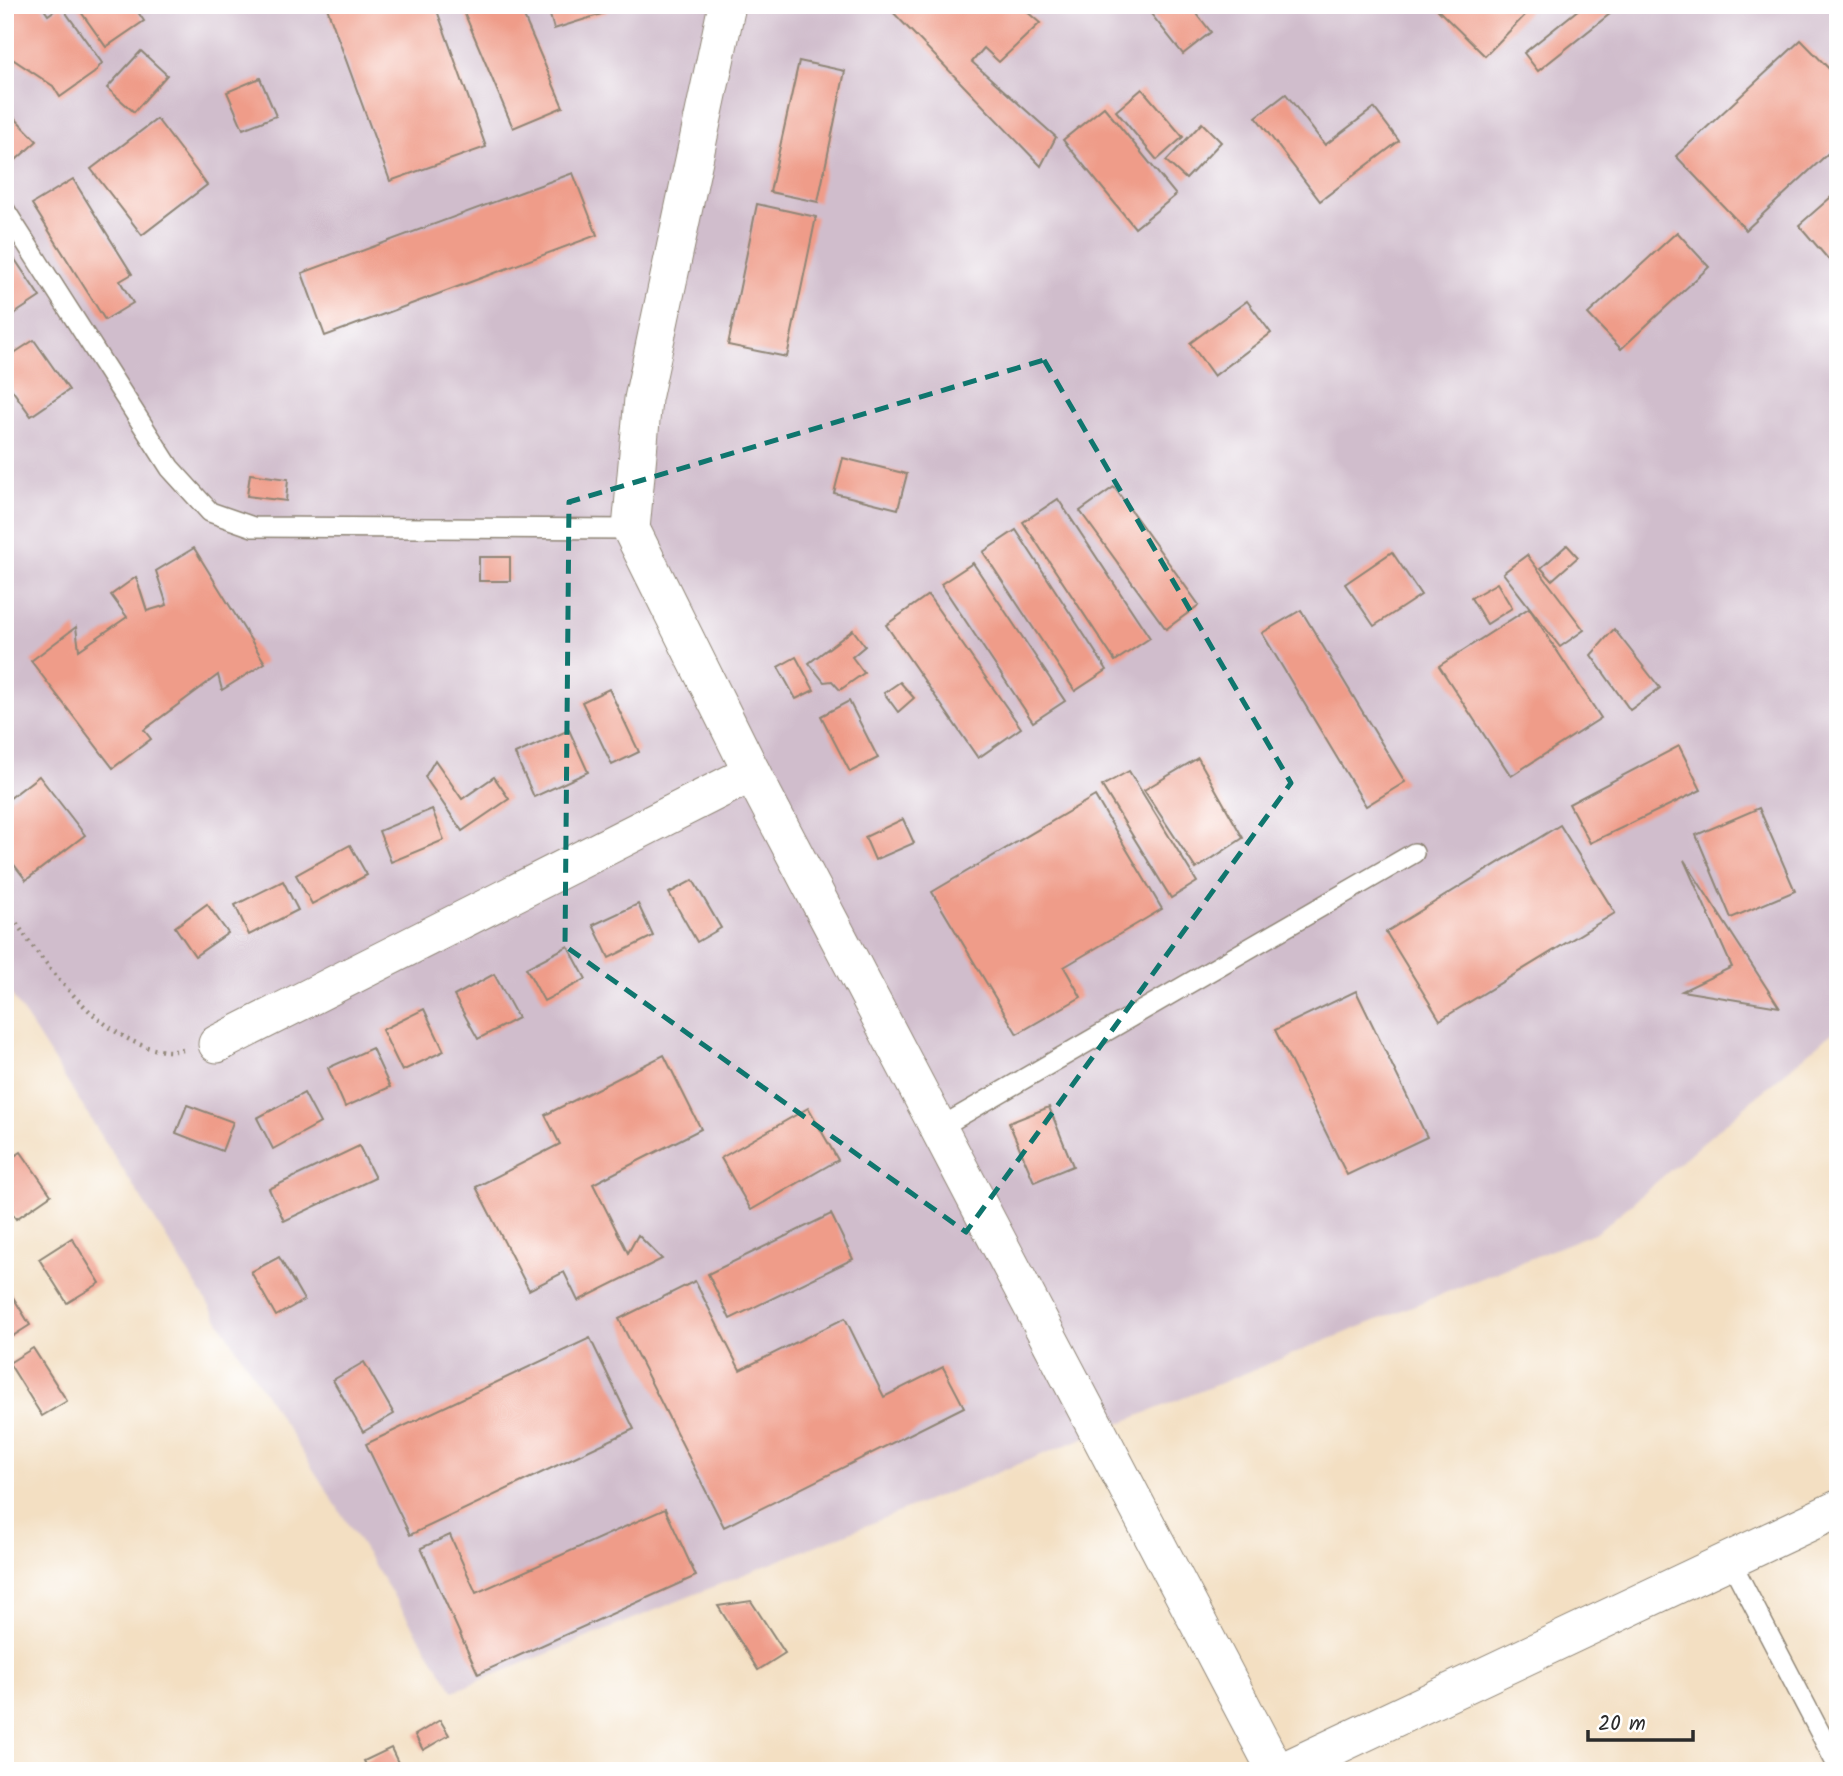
<svg xmlns="http://www.w3.org/2000/svg" width="1843" height="1776" viewBox="0 0 1843 1776" font-family="Kalam,sans-serif">
<style>
.industrial{fill:#d0bdcc}
.building{fill:#ef9c89}
.lines{fill:none;stroke-linecap:round;stroke-linejoin:round}
.service-casing{stroke:#8f8576;stroke-width:22}
.minor-casing{stroke:#8f8576;stroke-width:39}
.path{stroke:#8f8576;stroke-width:4.5;stroke-dasharray:2 5;stroke-linecap:butt}
.service{stroke:#fff;stroke-width:19}
.minor{stroke:#fff;stroke-width:37}
.marked{fill:none;stroke:#0f766e;stroke-width:5;stroke-dasharray:14 9;stroke-linejoin:round}
</style>
<rect width="100%" height="100%" fill="#fff"/>
<filter id="ink" filterUnits="userSpaceOnUse"><feTurbulence type="fractalNoise" baseFrequency=".0143" numOctaves="2"/><feDisplacementMap in="SourceGraphic" scale="14" xChannelSelector="R" yChannelSelector="G"/><feConvolveMatrix kernelMatrix="1 2 1 2 8 2 1 2 1" color-interpolation-filters="sRGB"/></filter>
<filter id="wash" filterUnits="userSpaceOnUse"><feTurbulence type="fractalNoise" baseFrequency=".00686" numOctaves="4" result="noise"/><feDisplacementMap in="SourceGraphic" scale="28" xChannelSelector="R" yChannelSelector="G"/><feGaussianBlur stdDeviation="1.57" result="paint"/><feColorMatrix in="noise" values="0 0 0 0 0 0 0 0 0 0 0 0 0 0 0 0 0 1.4 0 .05"/><feComposite in="paint" operator="in"/></filter>
<g filter="url(#wash)">
<rect width="100%" height="100%" fill="#f3dfc2"/>
<polygon class="industrial" points="5,5 1838,5 1838,1027 1599,1231 454,1691 5,984"/>
<g id="blocks">
<g class="building">
<polygon points="5,5 41,5 48,15 61,6 102,63 94,73 60,97 53,86 11,58 5,50"/>
<polygon points="76,5 133,5 144,21 106,47"/>
<polygon points="326,5 435,5 486,147 390,181"/>
<polygon points="461,5 519,5 563,107 513,128"/>
<polygon points="547,5 601,5 608,12 554,29"/>
<polygon points="886,5 1019,5 1040,23 999,62 984,48 972,62 1056,137 1041,166"/>
<polygon points="1144,5 1190,5 1211,32 1183,54"/>
<polygon points="1442,5 1535,5 1485,56 1438,10"/>
<polygon points="1584,5 1605,5 1611,13 1538,71 1524,53"/>
<polygon points="1801,40 1838,78 1838,144 1746,230 1676,156"/>
<polygon points="141,51 167,75 134,112 107,88"/>
<polygon points="799,61 845,71 818,202 770,192"/>
<polygon points="260,78 276,116 243,129 227,92"/>
<polygon points="1142,89 1183,137 1157,160 1116,111"/>
<polygon points="1286,94 1325,145 1374,108 1399,141 1320,201 1256,117"/>
<polygon points="1104,107 1176,195 1135,228 1063,140"/>
<polygon points="5,108 37,141 7,168 5,166"/>
<polygon points="157,119 207,185 142,235 91,169"/>
<polygon points="1202,123 1221,142 1186,179 1166,161"/>
<polygon points="573,173 597,235 325,336 302,273"/>
<polygon points="73,179 132,274 120,281 133,303 105,320 32,204"/>
<polygon points="1838,191 1838,252 1829,260 1799,225"/>
<polygon points="757,204 816,217 787,357 728,345"/>
<polygon points="1677,232 1709,267 1621,349 1588,314"/>
<polygon points="12,255 40,297 5,320 5,259"/>
<polygon points="1247,301 1271,333 1214,376 1190,343"/>
<polygon points="34,340 69,390 31,416 5,380 5,359"/>
<polygon points="843,458 907,474 898,509 834,493"/>
<polygon points="250,474 288,479 286,501 247,496"/>
<polygon points="1114,487 1199,605 1166,629 1080,511"/>
<polygon points="1058,499 1150,638 1115,661 1023,522"/>
<polygon points="1016,530 1107,670 1075,691 983,552"/>
<polygon points="1567,545 1578,557 1552,580 1541,568"/>
<polygon points="194,548 265,663 222,690 218,675 144,730 151,739 113,768 31,661 76,627 79,650 127,617 111,595 136,577 147,611 167,605 156,571"/>
<polygon points="1392,552 1421,595 1374,626 1345,584"/>
<polygon points="1527,555 1584,630 1560,647 1503,573"/>
<rect x="479" y="557" width="31" height="24"/>
<polygon points="973,563 1065,701 1033,722 941,584"/>
<polygon points="1497,583 1512,608 1487,624 1471,598"/>
<polygon points="928,595 1021,728 978,758 886,625"/>
<polygon points="1529,608 1601,718 1511,776 1439,666"/>
<polygon points="1301,610 1405,782 1366,806 1262,633"/>
<polygon points="1614,629 1660,688 1630,710 1591,655"/>
<polygon points="853,630 865,646 852,657 864,673 840,690 832,681 824,682 809,663"/>
<polygon points="796,657 814,690 796,699 778,667"/>
<polygon points="900,682 914,698 898,712 884,693"/>
<polygon points="609,689 639,752 612,765 582,702"/>
<polygon points="849,701 878,758 850,772 821,716"/>
<polygon points="569,730 588,772 534,797 515,754"/>
<polygon points="1679,746 1701,790 1590,843 1569,804"/>
<polygon points="1198,758 1243,838 1196,869 1144,790"/>
<polygon points="435,760 462,799 494,777 509,799 462,831 425,777"/>
<polygon points="1129,771 1197,882 1171,898 1102,786"/>
<polygon points="39,776 85,835 26,880 5,853 5,802"/>
<polygon points="1095,796 1162,909 1064,967 1081,997 1017,1034 932,892"/>
<polygon points="1759,808 1795,891 1731,918 1696,835"/>
<polygon points="432,809 444,840 391,862 379,831"/>
<polygon points="903,819 914,843 875,860 865,837"/>
<polygon points="1560,825 1615,913 1440,1020 1386,932"/>
<polygon points="350,845 367,875 312,904 296,875"/>
<polygon points="1684,860 1779,1007 1682,991 1732,967"/>
<polygon points="693,880 721,928 697,942 669,893"/>
<polygon points="283,881 298,910 249,935 235,905"/>
<polygon points="207,904 228,933 195,956 175,927"/>
<polygon points="638,904 653,936 609,958 593,925"/>
<polygon points="568,946 586,979 544,1001 526,968"/>
<polygon points="494,974 518,1018 478,1039 454,996"/>
<polygon points="1356,991 1427,1137 1347,1175 1275,1030"/>
<polygon points="424,1009 444,1051 402,1071 382,1030"/>
<polygon points="372,1048 390,1087 345,1107 328,1068"/>
<polygon points="664,1055 701,1129 593,1184 628,1253 638,1235 662,1259 578,1301 564,1272 529,1290 476,1187 560,1144 545,1115"/>
<polygon points="304,1093 320,1123 273,1149 257,1118"/>
<polygon points="187,1105 233,1122 222,1151 176,1133"/>
<polygon points="1049,1107 1073,1166 1034,1182 1009,1123"/>
<polygon points="808,1108 838,1160 751,1210 721,1158"/>
<polygon points="359,1146 375,1178 284,1221 269,1189"/>
<polygon points="21,1152 51,1195 16,1219 5,1203 5,1162"/>
<polygon points="831,1214 853,1259 730,1319 708,1274"/>
<polygon points="72,1238 100,1283 67,1303 39,1259"/>
<polygon points="279,1257 304,1300 276,1316 251,1272"/>
<polygon points="695,1281 740,1370 845,1318 884,1397 943,1367 964,1407 724,1527 619,1319"/>
<polygon points="5,1284 30,1325 5,1341"/>
<polygon points="590,1338 634,1429 410,1535 366,1444"/>
<polygon points="33,1348 67,1401 42,1416 9,1363"/>
<polygon points="364,1362 394,1414 363,1432 333,1380"/>
<polygon points="665,1509 696,1576 478,1674 421,1548 450,1535 476,1593"/>
<polygon points="751,1601 785,1653 758,1670 718,1606"/>
<polygon points="440,1720 449,1735 423,1750 415,1735"/>
<polygon points="391,1748 402,1771 369,1771 364,1761"/>
</g>
</g>
</g>
<g filter="url(#ink)">
<use href="#blocks" fill-opacity="0" stroke="#8f8576" stroke-width="2"/>
<g class="lines">
<g class="service-casing">
<g id="service">
<polyline points="5,210 170,468 210,512 253,527 631,529"/>
<polyline points="939,1128 1414,853"/>
<polyline points="1730,1560 1838,1767"/>
</g>
</g>
<g class="minor-casing">
<g id="minor">
<polyline points="727,5 643,399 631,529 752,773 1276,1771"/>
<polyline points="217,1044 752,773"/>
<polyline points="1283,1771 1838,1509"/>
</g>
</g>
<path class="path" d="M 5,906 C 38,957 113,1063 183,1050"/>
<use href="#service" class="service"/>
<use href="#minor" class="minor"/>
</g>
</g>
<path class="marked" d="M 1044,360 L 1291,783 L 966,1232 L 565,946 L 569,502 Z"/>
<rect width="1843" height="1776" fill="none" stroke="#fff" stroke-width="28"/>
<path d="M1588 1730v10h105v-10" fill="none" stroke="#2b2b2b" stroke-width="3.5"/>
<text x="1598" y="1730" font-size="21" fill="#2b2b2b" stroke="#ffffff" stroke-width="5" paint-order="stroke">20 m</text>
</svg>
